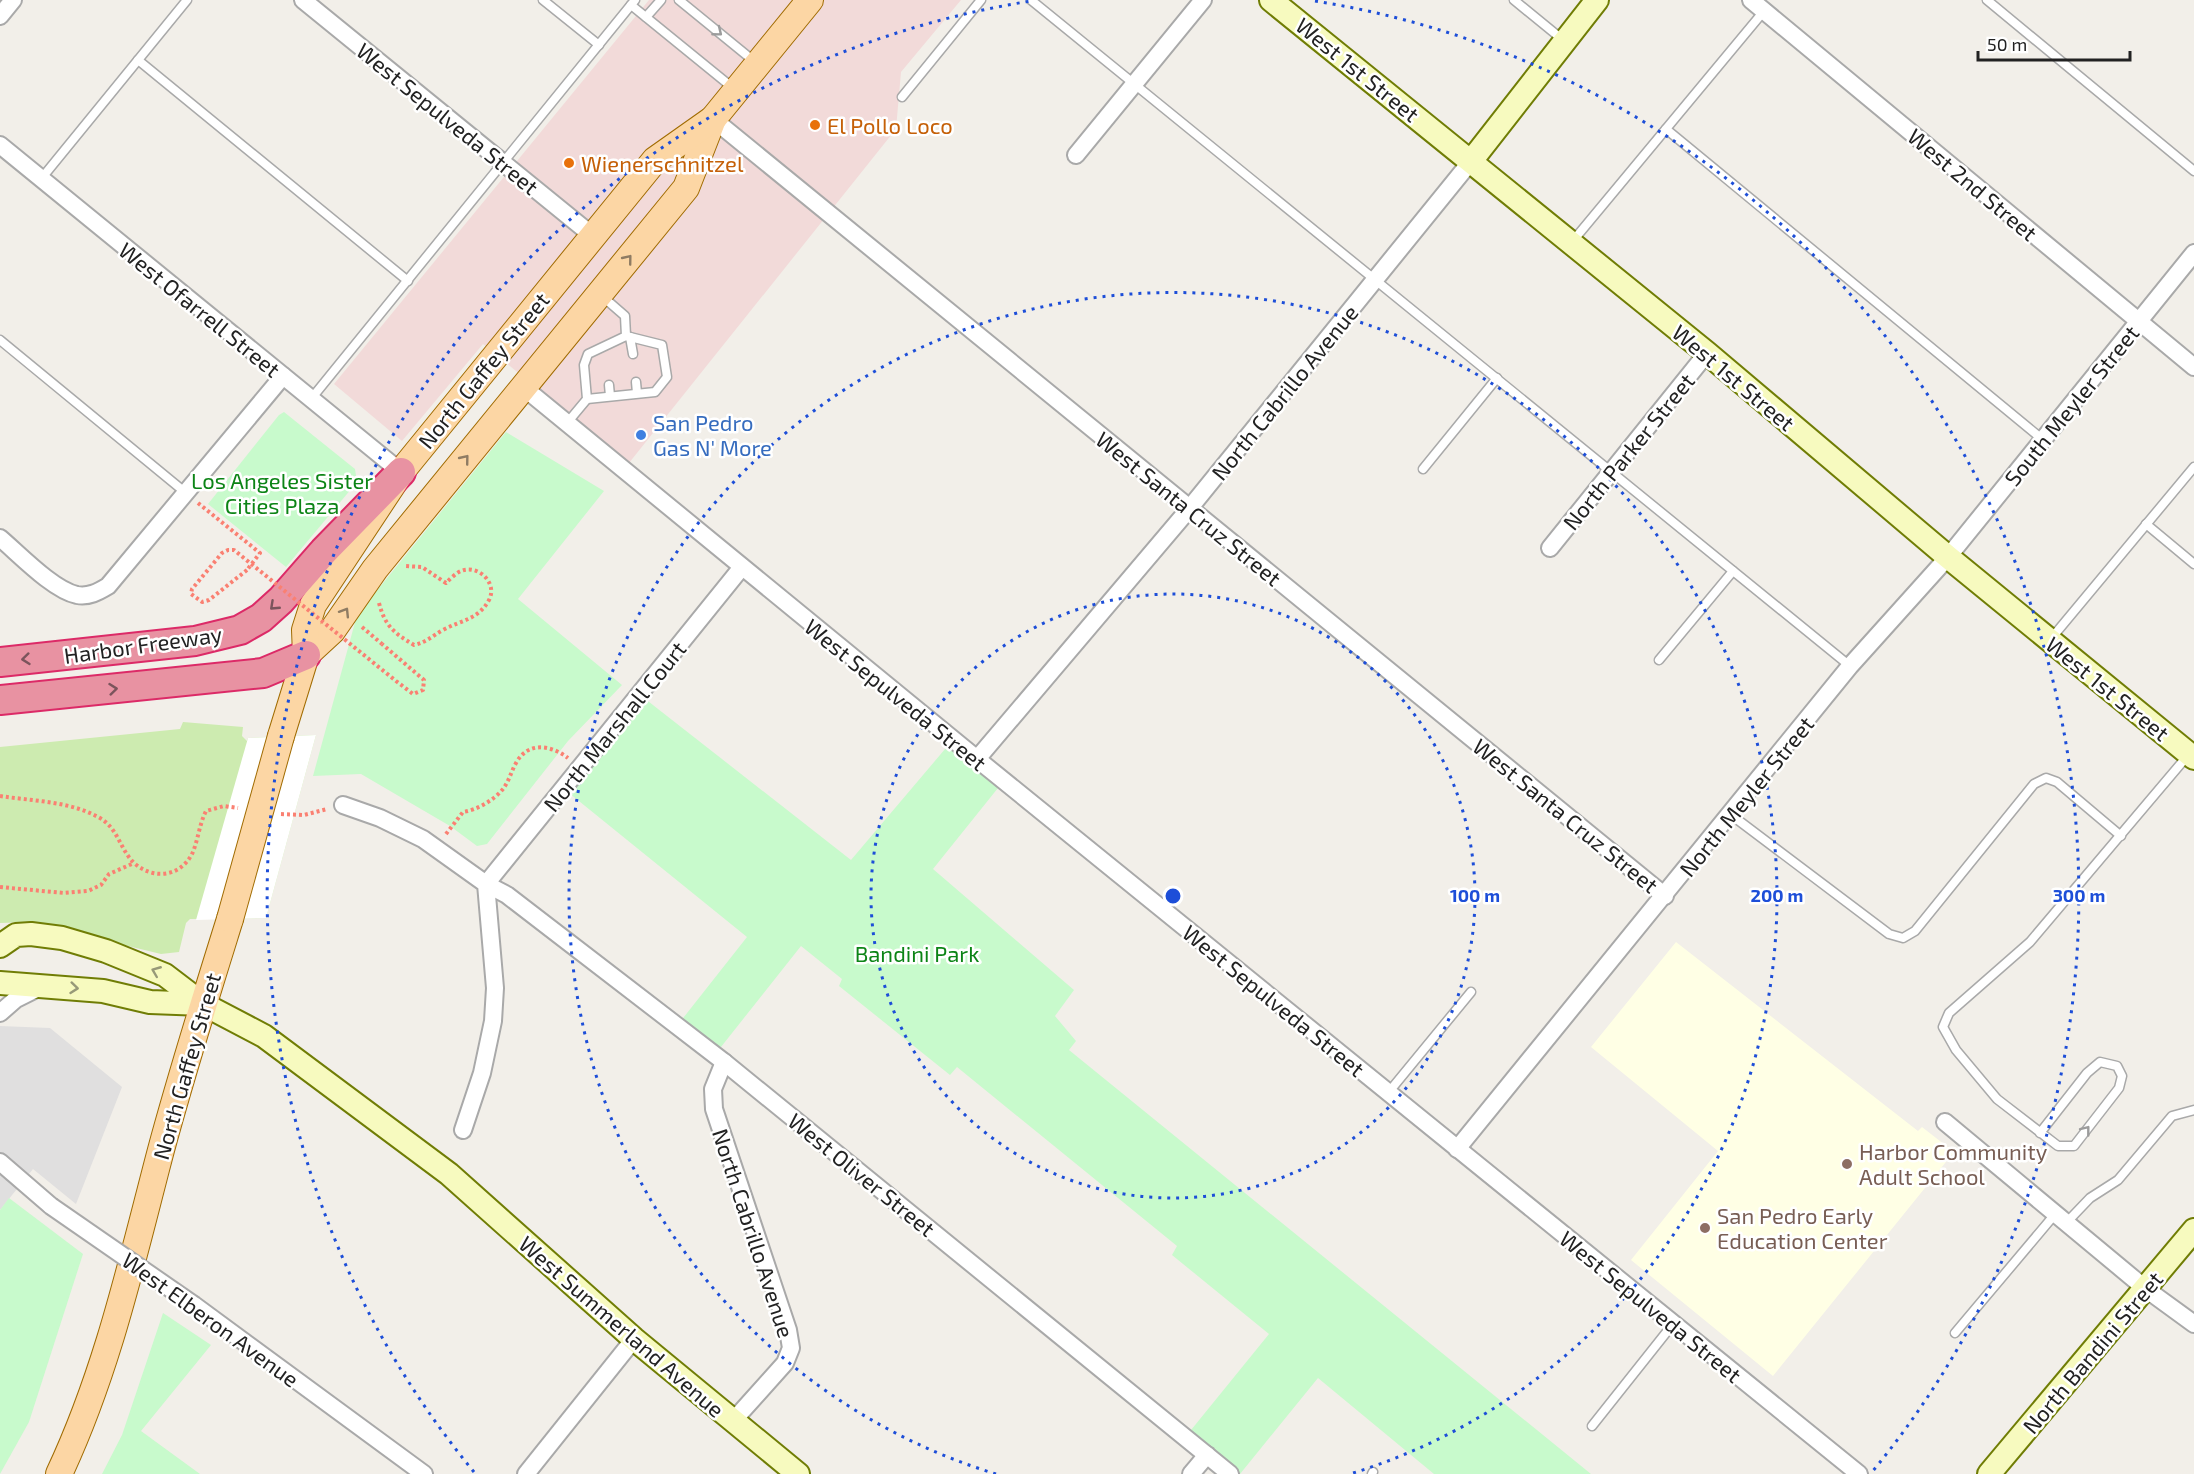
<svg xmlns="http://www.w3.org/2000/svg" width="2194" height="1474" viewBox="0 0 2194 1474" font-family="'Exo 2',sans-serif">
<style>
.residential{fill:#e0dfdf}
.commercial{fill:#f2dad9}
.education{fill:#ffffe5}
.grass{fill:#cdebb0}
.park{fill:#c8facc}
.pier{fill:#fff}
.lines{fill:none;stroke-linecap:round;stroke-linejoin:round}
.lane-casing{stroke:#a9a9a9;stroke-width:11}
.street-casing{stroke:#a9a9a9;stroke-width:20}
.secondary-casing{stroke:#707d05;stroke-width:26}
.primary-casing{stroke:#a06b00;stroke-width:28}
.highway-casing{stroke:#dc2a67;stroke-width:32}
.path{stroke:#fa8072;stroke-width:4;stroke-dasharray:3 3;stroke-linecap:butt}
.lane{stroke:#fff;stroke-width:8}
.street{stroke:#fff;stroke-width:16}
.secondary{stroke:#f7fabf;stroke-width:22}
.primary{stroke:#fcd6a4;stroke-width:26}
.highway{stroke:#e892a2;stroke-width:28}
.street-bridge-casing{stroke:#a9a9a9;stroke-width:20;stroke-linecap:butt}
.primary-bridge-casing{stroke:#a06b00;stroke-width:28;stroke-linecap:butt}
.path-bridge{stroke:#fa8072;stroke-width:4;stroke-dasharray:3 3;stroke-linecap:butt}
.street-bridge{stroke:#fff;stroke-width:16}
.primary-bridge{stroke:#fcd6a4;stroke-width:26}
.oneway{stroke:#9c9c9c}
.oneway2{stroke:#8f7c63}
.oneway3{stroke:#7b545c}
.oneway4{stroke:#979978}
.ring{fill:none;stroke:#1d4ed8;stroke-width:3;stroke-dasharray:3 6}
.food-dot{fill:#e8710a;stroke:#fff;stroke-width:2}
.shop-dot{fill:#3f7fe0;stroke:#fff;stroke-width:2}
.education-dot{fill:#8d6e63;stroke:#fff;stroke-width:2}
.labels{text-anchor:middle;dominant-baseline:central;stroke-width:5;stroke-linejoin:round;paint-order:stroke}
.street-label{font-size:22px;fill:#222;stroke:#fff}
.food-label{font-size:22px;fill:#c56008;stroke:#fff;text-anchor:start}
.shop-label{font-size:22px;fill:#366cbe;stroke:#fff;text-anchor:start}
.park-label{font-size:22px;fill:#0c8416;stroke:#fff}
.education-label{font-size:22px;fill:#785e54;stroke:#fff;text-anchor:start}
.centre{fill:#1d4ed8;stroke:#fff;stroke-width:3}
.ring-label{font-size:18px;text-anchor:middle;font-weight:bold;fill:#1d4ed8;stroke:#fff;stroke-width:5;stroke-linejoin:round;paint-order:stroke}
</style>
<rect width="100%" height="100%" fill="#f2efe9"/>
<polygon class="residential" points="0,1026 50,1028 122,1087 76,1204 33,1169 0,1210"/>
<polygon class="commercial" points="649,0 961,0 901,72 896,129 629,463 483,344 402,441 334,384"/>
<polygon class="education" points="1676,942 1918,1131 1922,1127 1954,1152 1773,1376 1631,1260 1718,1151 1591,1047"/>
<polygon class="grass" points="183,722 243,727 242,736 247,741 248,738 316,735 266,918 190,919 186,923 179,952 161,954 29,922 0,923 0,747 180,729"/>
<g class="park">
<polygon points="284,412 355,469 357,482 286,567 208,504 279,415"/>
<polygon points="506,432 604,491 518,599 622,685 568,741 487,844 477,846 450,826 361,774 313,776 357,615"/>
<polygon points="644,698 851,860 951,742 1002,783 933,869 1074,990 1055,1016 1076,1041 1069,1050 1591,1474 1434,1474 1318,1378 1240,1474 1234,1474 1187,1435 1269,1334 1172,1255 1177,1246 957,1067 950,1075 839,986 842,979 801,946 717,1052 680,1022 747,937 569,793"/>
<polygon points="9,1198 83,1254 29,1422 0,1474 0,1210"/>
<polygon points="163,1313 211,1345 141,1431 200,1474 102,1474 122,1435"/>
</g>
<polygon class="pier" points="316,735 266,918 196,920 248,738"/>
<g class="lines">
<g class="lane-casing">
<g id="lane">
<polyline points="543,0 599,45"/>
<polyline points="679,0 755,62"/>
<polyline points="1031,0 1850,666"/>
<polyline points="1514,0 1563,40"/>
<polyline points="1987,0 2194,171"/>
<polyline points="631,5 733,88"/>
<polyline points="646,17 661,0"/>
<polyline points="138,60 408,281"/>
<polyline points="902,97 981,0"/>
<polyline points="1666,129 2042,439"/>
<polyline points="41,179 187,0"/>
<polyline points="1572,242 1764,11"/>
<polyline points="630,337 633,354"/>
<polyline points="0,340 186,493"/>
<polyline points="636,382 637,393"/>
<polyline points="609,385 610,396"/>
<polyline points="311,399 635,0"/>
<polyline points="587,399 655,392 667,377 662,345 626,336"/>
<polyline points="567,423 587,399 584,365 588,354 626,336 625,316 602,296"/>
<polyline points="1423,469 1497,378"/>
<polyline points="2146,524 2194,564"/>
<polyline points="2050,640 2194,467"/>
<polyline points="1659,660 1733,571"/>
<polyline points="1730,814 1889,934 1903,938 1915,931 2034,784 2046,778 2057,782 2121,836"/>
<polyline points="1388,1093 1471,992"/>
<polyline points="2040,1133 2087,1073 2100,1062 2117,1066 2122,1076 2119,1088 2074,1146 2058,1146 1997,1099 1956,1050 1943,1027 1949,1013 2030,942 2189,754"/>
<polyline points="2067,1222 2090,1198 2118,1180 2172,1116 2194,1110"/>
<polyline points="1955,1333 2056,1213"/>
<polyline points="1592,1426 1673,1324"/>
<polyline points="1372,1474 1373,1472"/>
</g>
</g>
<g class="street-casing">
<g id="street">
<polyline points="303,0 593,236"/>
<polyline points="1751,0 2194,367"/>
<polyline points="0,16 13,0"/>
<polyline points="713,119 1665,896"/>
<polyline points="0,145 401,472"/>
<polyline points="1076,155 1203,0"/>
<polyline points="523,387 977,759 1859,1474"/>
<path d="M 0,538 C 19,554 53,590 77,595 C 89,597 98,592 108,586 L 283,376"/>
<polyline points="1550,548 1707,353"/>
<polyline points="742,567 486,884 507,895 724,1062 1230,1474"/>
<polyline points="977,759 1189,509 1472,160"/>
<polyline points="343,805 380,818 423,839 486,884 495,988 493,1021 482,1073 463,1130"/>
<polyline points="0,1013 16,999 42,986"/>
<polyline points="724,1062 713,1089 714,1109 788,1330 791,1348 785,1363 733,1421"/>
<polyline points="1945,1122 2146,1289 2194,1324"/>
<polyline points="1457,1149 1850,666 1948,557 2194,253"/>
<polyline points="0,1162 51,1206"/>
<polyline points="194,1305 424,1474"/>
<polyline points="526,1474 634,1339"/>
<polyline points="1191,1474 1207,1455"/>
</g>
</g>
<g class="secondary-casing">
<g id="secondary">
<polyline points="1271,0 1707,353 1948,557 2194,758"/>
<polyline points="1472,160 1597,0"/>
<polyline points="0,946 16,935 31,934 62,938 106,951 165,975 203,1004 264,1036 449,1174 634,1339 798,1474"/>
<polyline points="0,983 103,991 150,1002 203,1004"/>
<polyline points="1989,1474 2194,1230"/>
</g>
</g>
<g class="primary-casing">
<g id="primary">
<polyline points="306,655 332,631 375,569 686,188 713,119"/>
<polyline points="281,736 306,655 305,630 313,605 401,472 655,160 713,119 810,0"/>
<path d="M 59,1474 C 108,1370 132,1260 161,1150 C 182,1072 206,996 230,919"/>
</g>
</g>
<g class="highway-casing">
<g id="highway">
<polyline points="0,662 195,641 240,630 261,618 281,600 324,551 401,472"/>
<polyline points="0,700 263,673 306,655"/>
</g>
</g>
<g class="path">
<polyline points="198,503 260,553 247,570"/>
<path d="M 379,603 C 385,626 394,633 414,645 C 427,642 432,636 443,630 C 461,620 478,620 489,600 C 498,583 478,564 461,571 C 456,573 450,579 446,583 L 422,567 L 405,566"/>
<polyline points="362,627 382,644"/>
<path d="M 0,796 C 32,801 69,801 98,817 C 118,827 119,848 134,863 C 153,880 180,877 192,854 C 198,841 199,825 206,811 L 224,806 L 238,808"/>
<polyline points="281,814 304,815 327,809"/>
<path d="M 446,834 L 463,812 C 477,810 494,800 503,789 C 509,781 511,772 516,763 C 528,741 551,745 568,758"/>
<polyline points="0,887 64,893 88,891 101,885 109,874 134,863"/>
</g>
<use href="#lane" class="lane"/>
<use href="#street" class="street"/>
<use href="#secondary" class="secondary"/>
<use href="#primary" class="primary"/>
<use href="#highway" class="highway"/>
<g class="street-bridge-casing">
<polyline id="street-bridge" points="51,1206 194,1305"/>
</g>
<g class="primary-bridge-casing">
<polyline id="primary-bridge" points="230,919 281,736"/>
</g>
<polyline class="path-bridge" points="247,570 209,600 202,602 191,594 192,589 222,553 228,550 234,550 396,681 413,694 423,690 424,680 382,644"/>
<use href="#street-bridge" class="street-bridge"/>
<use href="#primary-bridge" class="primary-bridge"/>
</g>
<defs><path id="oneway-chevron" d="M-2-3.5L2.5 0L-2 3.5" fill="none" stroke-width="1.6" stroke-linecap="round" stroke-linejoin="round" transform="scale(1.5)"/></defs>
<g class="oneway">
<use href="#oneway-chevron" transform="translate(718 32) rotate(39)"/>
<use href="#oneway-chevron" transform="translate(2086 1130) rotate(-52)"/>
</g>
<g class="oneway2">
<use href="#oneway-chevron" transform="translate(628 259) rotate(-51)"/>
<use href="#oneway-chevron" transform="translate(465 459) rotate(-51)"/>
<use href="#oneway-chevron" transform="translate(345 612) rotate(-58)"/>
</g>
<g class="oneway3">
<use href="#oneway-chevron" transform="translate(274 606) rotate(137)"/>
<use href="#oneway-chevron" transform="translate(26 659) rotate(174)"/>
<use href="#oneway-chevron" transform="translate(113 689) rotate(-6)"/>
</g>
<g class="oneway4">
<use href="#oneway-chevron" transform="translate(156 971) rotate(-158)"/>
<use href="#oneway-chevron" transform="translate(74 988) rotate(6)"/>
</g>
<g class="ring">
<circle cx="1173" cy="896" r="302"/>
<path d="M996 1474A604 604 0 1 1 1350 1474"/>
<path d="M474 1472A906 906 0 0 1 1031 1M1315 1A906 906 0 0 1 1872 1472"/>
</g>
<g class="food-dot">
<circle cx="815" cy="125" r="6"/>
<circle cx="569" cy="163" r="6"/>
</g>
<circle class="shop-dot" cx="641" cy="435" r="6"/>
<g class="education-dot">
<circle cx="1847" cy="1164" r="6"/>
<circle cx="1705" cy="1228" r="6"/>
</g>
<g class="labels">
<g class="street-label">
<text transform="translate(1358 69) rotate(39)">West 1st Street</text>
<text transform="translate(448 118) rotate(39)">West Sepulveda Street</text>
<text transform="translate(1973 184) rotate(40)">West 2nd Street</text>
<text transform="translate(200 309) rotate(39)">West Ofarrell Street</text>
<text transform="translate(483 370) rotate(-51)">North Gaffey Street</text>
<text transform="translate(1734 377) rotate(40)">West 1st Street</text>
<text transform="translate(1284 392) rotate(-51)">North Cabrillo Avenue</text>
<text transform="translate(2071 405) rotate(-51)">South Meyler Street</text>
<text transform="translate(1628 451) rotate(-51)">North Parker Street</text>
<text transform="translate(1189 508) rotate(39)">West Santa Cruz Street</text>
<text transform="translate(143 644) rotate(-8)">Harbor Freeway</text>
<text transform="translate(2108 688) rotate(39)">West 1st Street</text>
<text transform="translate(896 694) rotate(39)">West Sepulveda Street</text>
<text transform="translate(614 726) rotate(-51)">North Marshall Court</text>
<text transform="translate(1746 796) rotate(-51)">North Meyler Street</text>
<text transform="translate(1566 815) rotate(39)">West Santa Cruz Street</text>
<text transform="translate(1274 1000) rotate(39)">West Sepulveda Street</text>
<text transform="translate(186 1066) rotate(-74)">North Gaffey Street</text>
<text transform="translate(862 1174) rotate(39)">West Oliver Street</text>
<text transform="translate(754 1233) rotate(72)">North Cabrillo Avenue</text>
<text transform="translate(1651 1306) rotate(39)">West Sepulveda Street</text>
<text transform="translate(211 1319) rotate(36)">West Elberon Avenue</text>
<text transform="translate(622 1326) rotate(41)">West Summerland Avenue</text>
<text transform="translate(2092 1352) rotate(-50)">North Bandini Street</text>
</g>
<g class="food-label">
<text x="827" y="125">El Pollo Loco</text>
<text x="581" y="163">Wienerschnitzel</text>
</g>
<g class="shop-label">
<text x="653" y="422">San Pedro<tspan x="653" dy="25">Gas N' More</tspan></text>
</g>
<g class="park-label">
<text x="282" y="480">Los Angeles Sister<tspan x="282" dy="25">Cities Plaza</tspan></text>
<text x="917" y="953">Bandini Park</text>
</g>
<g class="education-label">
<text x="1859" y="1151">Harbor Community<tspan x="1859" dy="25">Adult School</tspan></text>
<text x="1717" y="1215">San Pedro Early<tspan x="1717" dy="25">Education Center</tspan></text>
</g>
</g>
<circle cx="1173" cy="896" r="9" class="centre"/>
<g class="ring-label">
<text x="1475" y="902">100 m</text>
<text x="1777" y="902">200 m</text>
<text x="2079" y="902">300 m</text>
</g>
<path d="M1978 51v9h152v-9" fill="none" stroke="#222222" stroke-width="3"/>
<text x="1987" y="51" font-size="18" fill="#222222" stroke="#ffffff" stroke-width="4.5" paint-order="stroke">50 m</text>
</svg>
